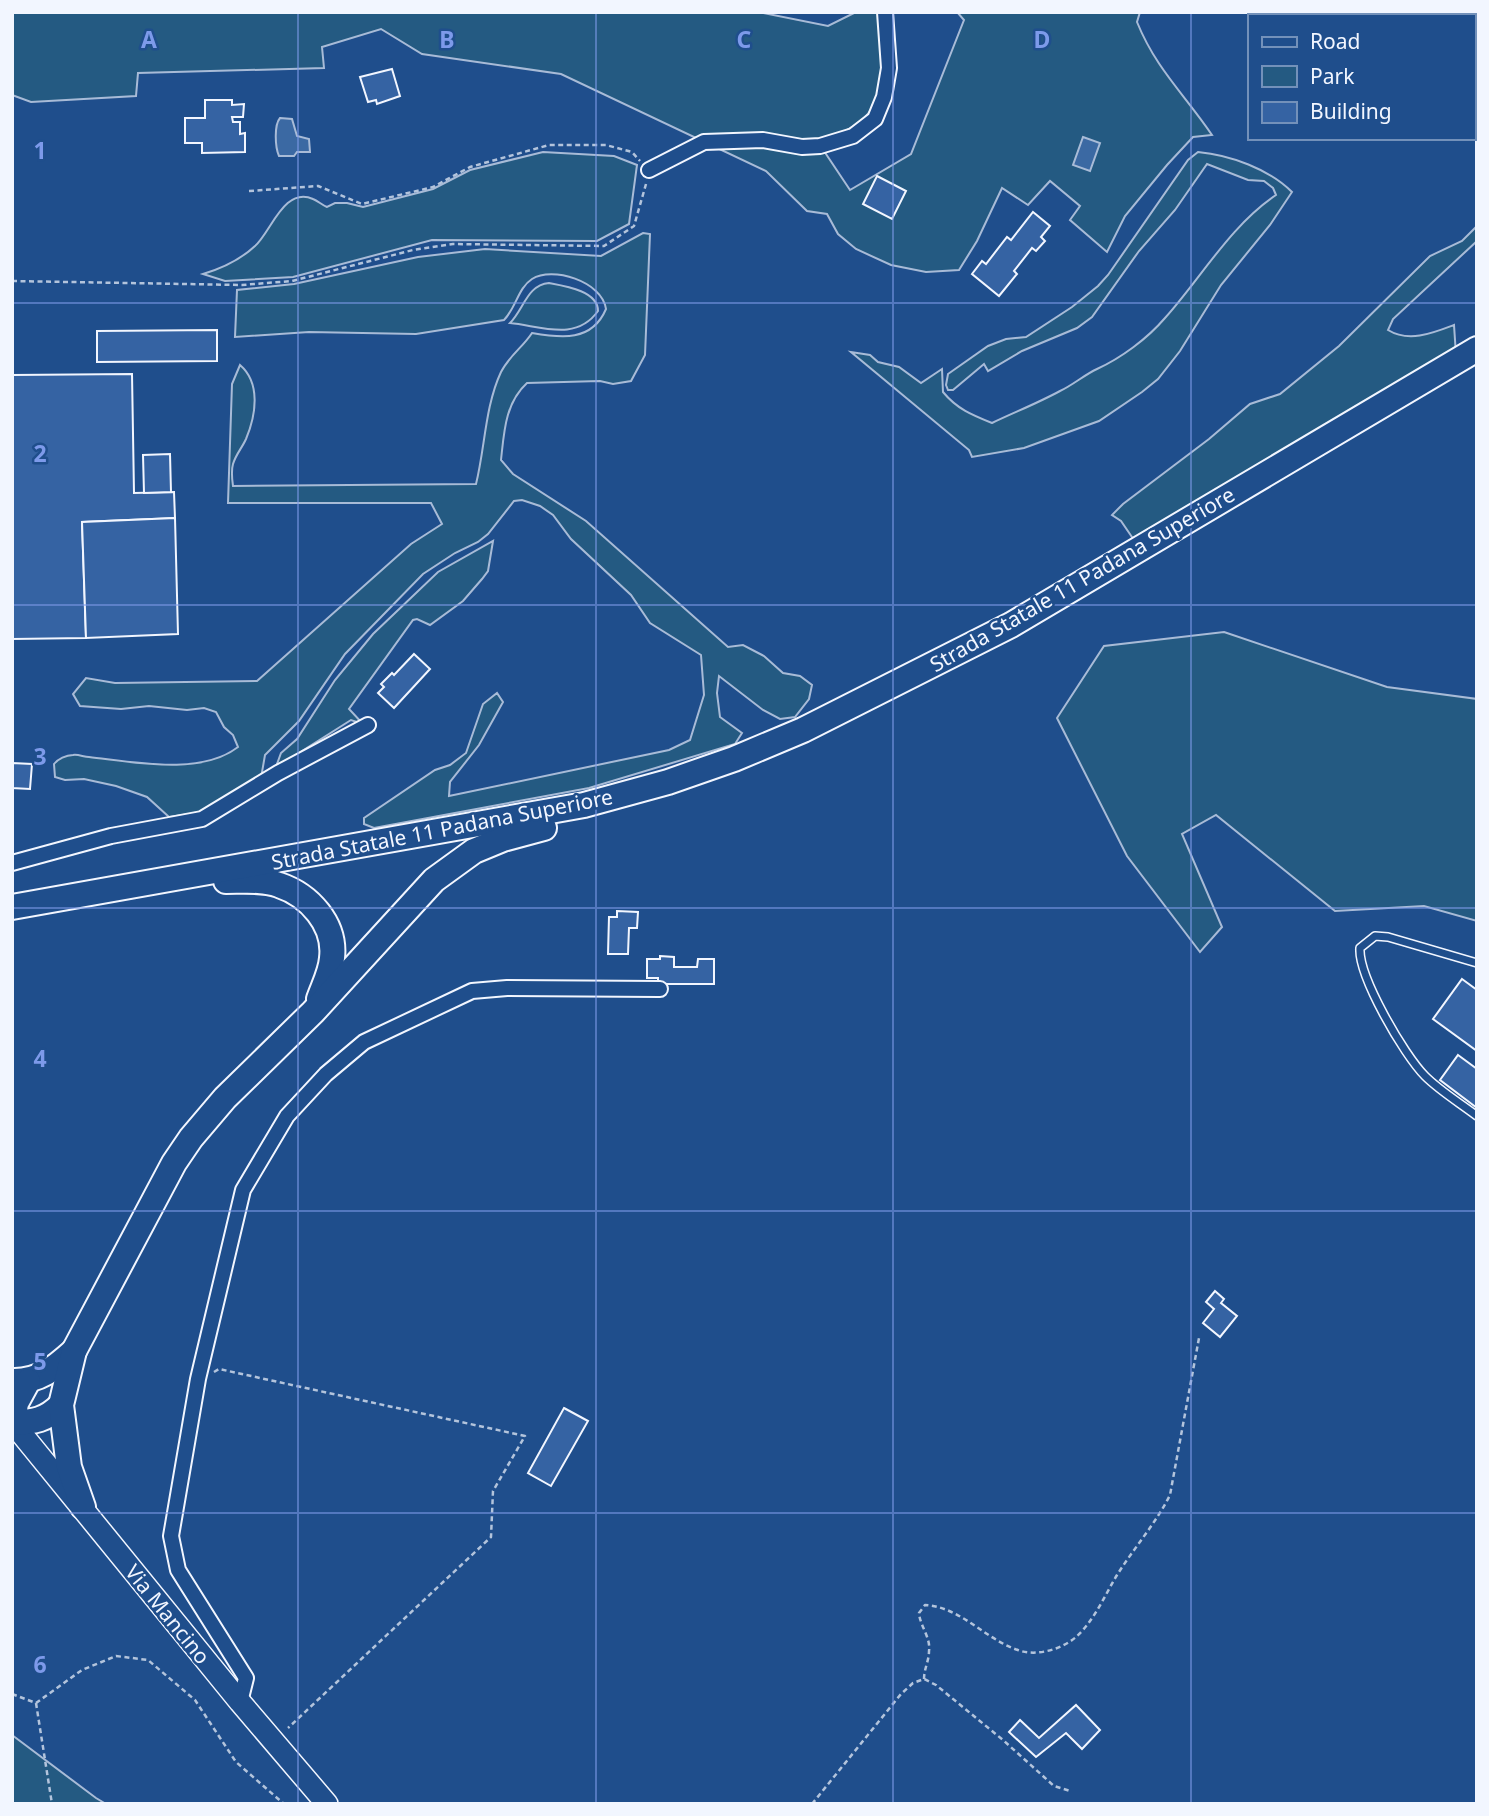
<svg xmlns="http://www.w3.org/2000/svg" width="1489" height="1816" viewBox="0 0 1489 1816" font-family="'Noto Sans',sans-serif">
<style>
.green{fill:#245a82;stroke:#a8bbd7;stroke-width:2}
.water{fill:#3b69a3;stroke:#a8bbd7;stroke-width:2}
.building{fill:#3563a3;stroke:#f2f6ff;stroke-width:2}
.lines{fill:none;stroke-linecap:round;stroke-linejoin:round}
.service-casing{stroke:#f2f6ff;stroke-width:10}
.minor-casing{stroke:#f2f6ff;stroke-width:18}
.secondary-casing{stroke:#f2f6ff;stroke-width:24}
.trunk-casing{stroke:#f2f6ff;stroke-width:28}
.path{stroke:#b3c4dc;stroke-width:2.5;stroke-dasharray:5 3.5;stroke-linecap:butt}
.service{stroke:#1f4e8c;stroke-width:7}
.minor{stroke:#1f4e8c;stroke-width:14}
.secondary{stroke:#1f4e8c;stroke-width:21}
.trunk{stroke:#1f4e8c;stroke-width:24}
.power{stroke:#ffb74d;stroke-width:2;stroke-dasharray:24 5 3.5 5;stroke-linecap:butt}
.grid{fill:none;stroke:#7d9aea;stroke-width:2;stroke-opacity:0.55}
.labels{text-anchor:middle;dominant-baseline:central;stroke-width:5;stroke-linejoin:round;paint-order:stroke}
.street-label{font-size:21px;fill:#f2f6ff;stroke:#1f4e8c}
.grid-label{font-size:23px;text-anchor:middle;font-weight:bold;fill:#7d9aea;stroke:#1f4e8c;stroke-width:5;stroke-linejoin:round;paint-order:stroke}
</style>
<rect width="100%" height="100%" fill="#1f4e8c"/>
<g class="green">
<path d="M 12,12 L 758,12 L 828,26 L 856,12 L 882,12 C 884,57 894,106 847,130 C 837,136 827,139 816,139 L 850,190 L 911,154 L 964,20 L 957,12 L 1140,12 L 1137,22 C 1156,69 1185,95 1212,135 L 1193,137 L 1167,165 L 1125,216 L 1107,252 L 1070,220 L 1080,206 L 1050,181 L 1028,205 L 1002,188 L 977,241 L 959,270 L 926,272 L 891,265 L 856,249 L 838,234 L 827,214 L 807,211 L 766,171 L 561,74 L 422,54 L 381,29 L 322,47 L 324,68 L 138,73 L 136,96 L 31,102 L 12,95 Z"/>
<path d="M 543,152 L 614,156 L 637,165 L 629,224 L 597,241 L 432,240 L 293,277 L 225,281 L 203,274 C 223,268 240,260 255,246 C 271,232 284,186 313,199 C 318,201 322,205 327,207 L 335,203 L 347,203 L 363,207 L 433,189 L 470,170 Z"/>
<path d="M 1198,152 C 1230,155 1269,169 1292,192 L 1270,225 L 1221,285 L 1180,351 L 1158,379 L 1142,392 L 1099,421 L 1024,448 L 972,457 L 969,450 L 851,352 L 870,355 L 878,362 L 899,367 L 921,383 L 942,369 L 943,392 C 957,409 972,415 992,423 C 1015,412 1038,403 1060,391 C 1073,385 1084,375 1097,369 C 1121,358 1147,339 1165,318 C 1201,278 1230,226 1276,195 L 1273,188 L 1264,181 L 1248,180 L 1207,164 L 1175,210 L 1139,251 L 1092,317 L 1077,328 L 1022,351 L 988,371 L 984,364 L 953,390 L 948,390 L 946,385 L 948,374 L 988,346 L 1006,339 L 1026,337 L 1072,307 L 1098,286 L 1108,275 L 1188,160 Z"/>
<path d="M 1477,226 L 1477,241 L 1393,319 L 1388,330 C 1409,343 1433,333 1454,325 L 1456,355 L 1136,543 L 1121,521 L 1112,515 L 1123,504 L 1209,439 L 1250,404 L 1280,394 L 1339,346 L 1430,256 L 1462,241 Z"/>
<path d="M 643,233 L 650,234 L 645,355 L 631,381 L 613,384 L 600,381 L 527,383 C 505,403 504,433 501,460 L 513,474 L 586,521 L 728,647 L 743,645 L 764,656 L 783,673 L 800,676 L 812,685 L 809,699 L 795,717 L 780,719 L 763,710 L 719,676 L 717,693 L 720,717 L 742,733 L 735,744 L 589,788 L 374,828 L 364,824 L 364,818 L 435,770 L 450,765 L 466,753 L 483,704 L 497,693 L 503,702 L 479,745 L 450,782 L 449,796 L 669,750 L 690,740 L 704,695 L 701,655 L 650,623 L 631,595 L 571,539 L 553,515 L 540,506 L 522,500 L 514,501 L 488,534 L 478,542 L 455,553 L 423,574 L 345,654 L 299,721 L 265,755 L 261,778 L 203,812 L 169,817 L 147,797 L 116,786 L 84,779 L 65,780 L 55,777 L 54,764 C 58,759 66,755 73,755 C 78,754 84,757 89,757 C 133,762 201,776 238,747 L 233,735 L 224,727 L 216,712 L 204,708 L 187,710 L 149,706 L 121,709 L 80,706 L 73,694 L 86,678 L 115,683 L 257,681 L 411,544 L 442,524 L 431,503 L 228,503 L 232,384 L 240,365 C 261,383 256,415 246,439 C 242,448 236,454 233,464 C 231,471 232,479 233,486 L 476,484 C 485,448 485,406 501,372 C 509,356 523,347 532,333 C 561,338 592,342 606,309 C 602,281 552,266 532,279 C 518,288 516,308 504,320 L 416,334 L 309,332 L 235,337 L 237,290 L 294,284 L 418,257 L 485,249 L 601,256 Z"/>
<path d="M 549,283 C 565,286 598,291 598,311 C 576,342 541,326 510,323 C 524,309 527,285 549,283 Z"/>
<polygon points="493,541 488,571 482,579 463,601 430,625 417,619 413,620 349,709 363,724 351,720 280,765 277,764 281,753 297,739 335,680 373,634 438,572"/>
<polygon points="1224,632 1387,687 1477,699 1477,921 1424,906 1335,911 1216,815 1182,834 1222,927 1200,952 1127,856 1057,718 1104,646"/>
<polygon points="12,1735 96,1798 106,1804 12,1804"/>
</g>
<g class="water">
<path d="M 280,118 L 292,119 L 297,136 L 309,139 L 310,152 L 297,152 L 294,156 L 279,156 C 275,147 274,125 280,118 Z"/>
<polygon points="1083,137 1100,143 1090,171 1073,165"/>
</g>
<g class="building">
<polygon points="392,69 400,96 377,104 376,100 368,102 360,77"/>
<polygon points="205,100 232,100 232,105 244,104 243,117 232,117 233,122 240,122 240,134 245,133 245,152 202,153 202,143 185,143 185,118 205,118"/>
<polygon points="877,176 906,191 892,219 863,204"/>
<polygon points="1033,212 1050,226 1041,237 1045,241 1036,251 1032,248 1014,271 1017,274 999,296 972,274 982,261 986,264 1007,237 1011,240"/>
<polygon points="217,330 217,361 97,362 97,331"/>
<polygon points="132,374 134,493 174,492 175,518 82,522 86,638 12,639 12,375"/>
<polygon points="170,454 171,492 144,493 143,455"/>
<polygon points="175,518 178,634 86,638 82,522"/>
<polygon points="414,654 430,669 394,708 378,693 384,687 381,684 392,673 394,675"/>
<polygon points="12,763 32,764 30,789 12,788"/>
<polygon points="617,911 638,912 637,928 629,928 628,954 608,954 609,917 617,917"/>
<polygon points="660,956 674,957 674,967 697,967 698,959 714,959 714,984 658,984 658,978 647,978 647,959 660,959"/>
<polygon points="1462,979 1477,990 1477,1051 1433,1019"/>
<polygon points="1458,1055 1477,1069 1477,1108 1440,1080"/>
<polygon points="1215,1291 1224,1299 1221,1303 1237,1316 1220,1337 1203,1323 1214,1309 1206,1302"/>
<polygon points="564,1408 588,1421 551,1486 528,1473"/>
<polygon points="1076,1705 1100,1730 1082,1749 1066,1733 1036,1757 1009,1732 1020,1720 1039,1738"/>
</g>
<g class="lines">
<g class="service-casing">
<path id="service" d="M 1477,963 L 1388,937 L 1375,936 L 1360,948 C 1358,976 1404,1055 1425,1076 C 1440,1091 1460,1103 1477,1116"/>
</g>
<g class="minor-casing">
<g id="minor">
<polyline points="649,170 704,142 763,140 802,147 820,146 853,136 875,119 884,97 889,68 885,12"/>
<polyline points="12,863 111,836 202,819 278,773 368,725"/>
<polyline points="240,1702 246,1678 178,1570 171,1536 198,1379 243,1190 287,1116 326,1074 364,1042 472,991 507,988 660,989"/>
</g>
</g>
<g class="secondary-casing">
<polyline id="secondary" points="12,1422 240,1702 327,1804"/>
</g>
<g class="trunk-casing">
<g id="trunk">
<path d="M 226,881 C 243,881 263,879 279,885 C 309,895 336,924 332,958 C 331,972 324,985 319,999"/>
<polyline points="12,907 584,805 668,782 734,759 803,730 1011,625 1477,349"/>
<path d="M 12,1381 C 39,1382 55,1368 74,1351"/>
<path d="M 28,1381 L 16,1403 L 13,1423 C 34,1422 46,1420 61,1405"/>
<polyline points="83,1507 69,1467 61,1405 74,1351 174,1163 191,1138 225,1098 313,1012 434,880 474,851 503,839 544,828"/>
</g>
</g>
<g class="path">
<polyline points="249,191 318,186 362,204 433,187 470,167 549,145 606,145 632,152 640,161"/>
<polyline points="12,281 242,285 292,281 413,250 453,244 604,246 634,226 646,184"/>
<polyline points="214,1372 219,1369 525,1436 493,1491 491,1537 288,1728"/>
<path d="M 924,1679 C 924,1669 929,1661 929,1651 C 931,1638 920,1626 919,1613 L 925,1605 C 962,1607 986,1641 1021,1651 C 1038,1656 1062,1649 1076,1637 C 1094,1621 1105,1595 1117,1575 C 1134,1548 1156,1523 1170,1495 L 1199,1338"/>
<polyline points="12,1694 36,1703 82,1670 116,1656 148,1660 195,1700 236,1762 284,1804"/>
<polyline points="36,1703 52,1804"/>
<polyline points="812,1804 901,1694 913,1683 924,1679 936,1685 1003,1740 1054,1786 1070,1791"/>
</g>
<use href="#service" class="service"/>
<use href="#minor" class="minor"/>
<use href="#secondary" class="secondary"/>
<use href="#trunk" class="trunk"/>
<g class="power">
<polyline points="1393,12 1408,16"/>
<polyline points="1473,30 1477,31"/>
</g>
</g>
<path class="grid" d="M 298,12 L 298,1804M 596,12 L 596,1804M 893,12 L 893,1804M 1191,12 L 1191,1804M 12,303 L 1477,303M 12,605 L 1477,605M 12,908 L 1477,908M 12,1211 L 1477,1211M 12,1513 L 1477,1513"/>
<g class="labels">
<g class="street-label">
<text transform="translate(1082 579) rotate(-30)">Strada Statale 11 Padana Superiore</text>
<text transform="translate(442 829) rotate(-11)">Strada Statale 11 Padana Superiore</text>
<text transform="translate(168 1614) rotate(51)">Via Mancino</text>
</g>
</g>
<g class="grid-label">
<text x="149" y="48">A</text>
<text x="447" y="48">B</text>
<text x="744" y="48">C</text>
<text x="1042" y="48">D</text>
<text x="40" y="159">1</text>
<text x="40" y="462">2</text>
<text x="40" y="765">3</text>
<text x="40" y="1067">4</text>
<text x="40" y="1370">5</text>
<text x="40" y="1673">6</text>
</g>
<rect width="1489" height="1816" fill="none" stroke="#f2f6ff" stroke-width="28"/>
<rect x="1248" y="14" width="228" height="126" fill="#1f4e8c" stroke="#7391ba" stroke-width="2"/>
<rect x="1262" y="37" width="35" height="10" fill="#1f4e8c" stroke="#7391ba" stroke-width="2"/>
<text x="1310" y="49" font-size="21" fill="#f2f6ff">Road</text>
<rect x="1262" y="66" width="35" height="21" fill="#245a82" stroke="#7391ba" stroke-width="2"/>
<text x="1310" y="84" font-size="21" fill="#f2f6ff">Park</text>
<rect x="1262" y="102" width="35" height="21" fill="#3563a3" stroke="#7391ba" stroke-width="2"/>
<text x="1310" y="119" font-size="21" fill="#f2f6ff">Building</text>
</svg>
